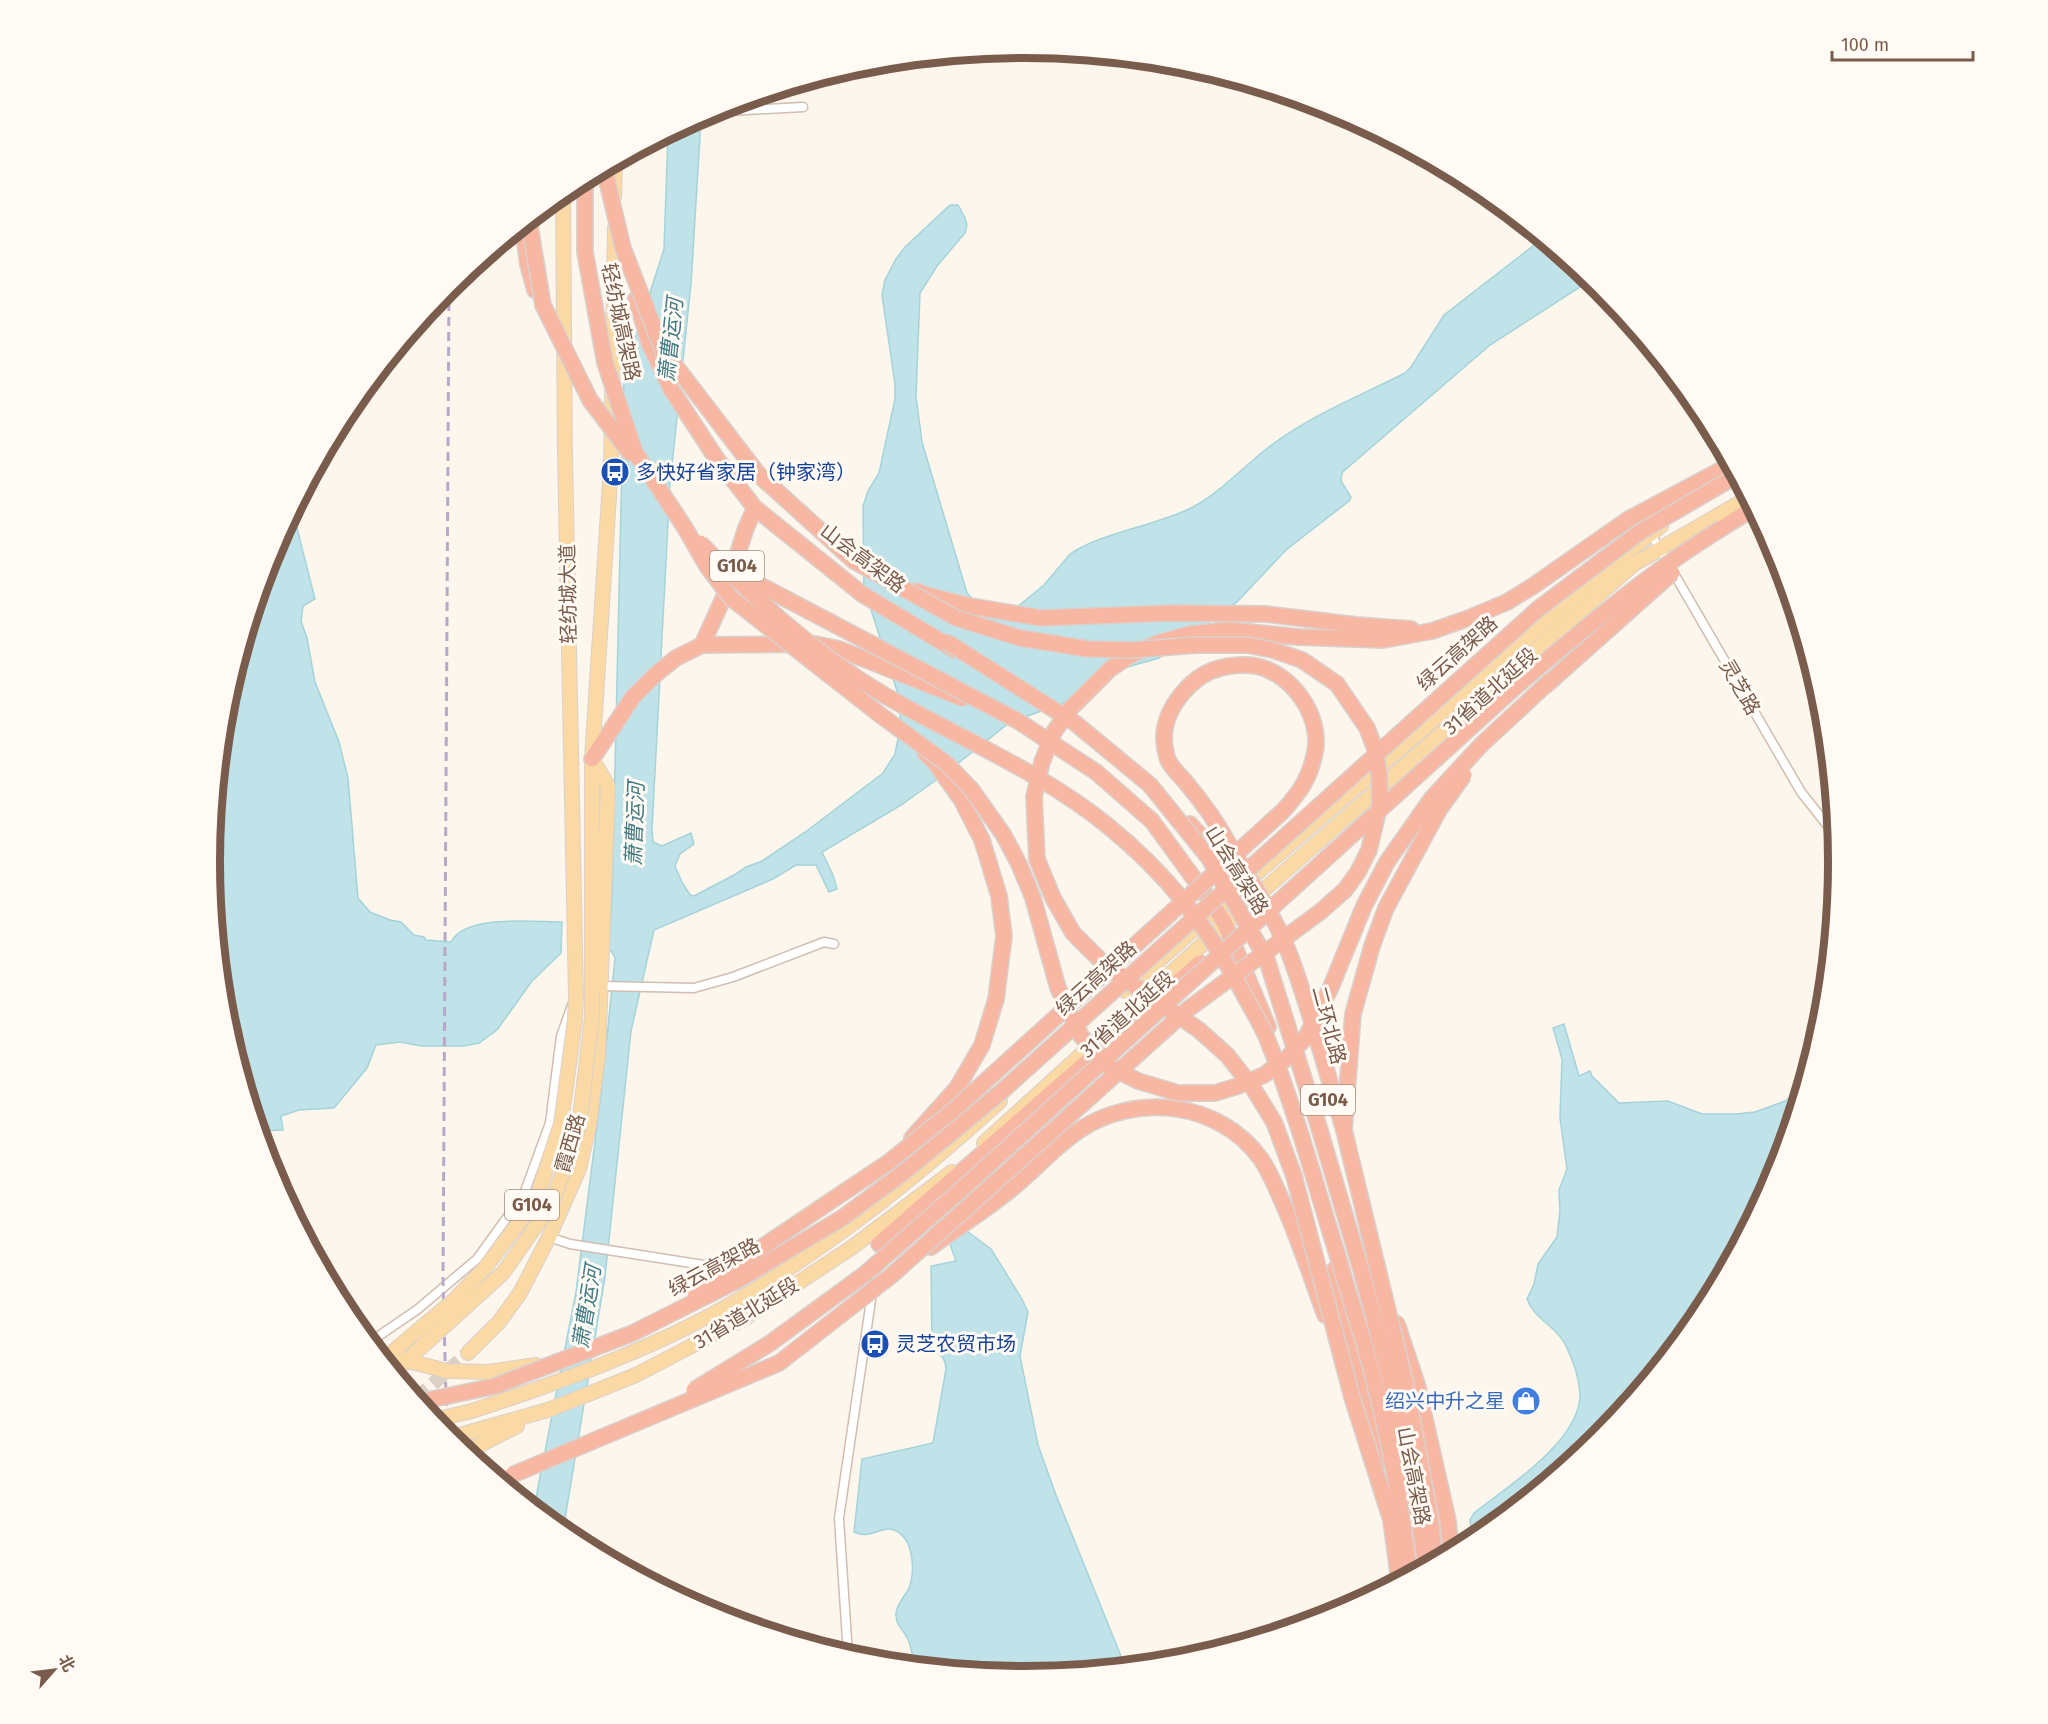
<svg xmlns="http://www.w3.org/2000/svg" width="2048" height="1724" viewBox="0 0 2048 1724" font-family="'Fira Sans','Noto Sans SC',sans-serif">
<style>
.water{fill:#bfe3e8;stroke:#a5d3da;stroke-width:1.5}
.lines{fill:none;stroke-linecap:round;stroke-linejoin:round}
.primary-tunnel{stroke:#dcd0c4;stroke-width:14;stroke-dasharray:14 7;stroke-linecap:butt}
.street-casing{stroke:#d1beb0;stroke-width:11}
.primary-casing{stroke:#dad1cd;stroke-width:16}
.highway-casing{stroke:#dad1cd;stroke-width:18}
.street{stroke:#fff;stroke-width:8}
.primary{stroke:#fbd9a5;stroke-width:14}
.highway{stroke:#f7b7a3;stroke-width:15}
.rail{stroke:#b9a8c9;stroke-width:3;stroke-dasharray:9 6;stroke-linecap:butt}
.primary-bridge-casing{stroke:#dad1cd;stroke-width:16;stroke-linecap:butt}
.highway-bridge-casing{stroke:#dad1cd;stroke-width:18;stroke-linecap:butt}
.primary-bridge{stroke:#fbd9a5;stroke-width:14}
.highway-bridge{stroke:#f7b7a3;stroke-width:15}
.labels{text-anchor:middle;dominant-baseline:central;stroke-width:6;stroke-linejoin:round;paint-order:stroke}
.shield{fill:#fffaf3;stroke:#a28b7f;stroke-width:1.5}
.shield-label{font-size:18px;font-weight:bold;fill:#7a5c4d}
.street-label{font-size:20px;fill:#7a5c4d;stroke:#fffaf3}
.transit-label{font-size:20px;fill:#164399;stroke:#fffaf3;text-anchor:start}
.shop-label{font-size:20px;fill:#366cbe;stroke:#fffaf3;text-anchor:end}
.water-label{font-size:21px;font-style:italic;fill:#437c86;stroke:#fffaf3}
.rim{fill:none;stroke:#7a5c4d;stroke-width:8}
</style>
<rect width="100%" height="100%" fill="#fdf6ec"/>
<g class="water">
<path d="M 699,117 L 700,136 L 691,284 L 670,484 L 652,830 L 653,842 L 662,846 L 691,833 L 694,844 L 680,854 L 675,866 L 682,882 L 690,895 L 694,896 L 734,875 L 746,867 L 762,861 L 808,830 L 883,773 L 895,754 L 901,724 L 898,694 L 864,588 L 863,506 L 868,491 L 879,473 L 895,399 L 895,384 L 882,295 L 885,280 L 896,259 L 905,247 L 950,205 L 958,205 L 965,218 L 967,225 L 965,233 L 937,266 L 920,293 L 916,396 L 922,442 L 967,593 L 974,600 L 1016,608 L 1044,585 L 1070,554 C 1103,532 1156,526 1193,507 C 1221,492 1244,466 1269,447 C 1309,416 1360,396 1405,373 L 1411,367 L 1444,315 L 1542,239 L 1591,280 L 1490,345 L 1345,470 L 1342,473 L 1341,481 L 1351,497 L 1349,501 L 1286,550 L 1237,602 L 1159,658 L 1117,670 L 1081,696 L 1009,723 L 942,776 L 901,805 L 822,852 L 833,875 L 837,889 L 829,892 L 816,865 L 796,865 L 773,879 L 654,930 L 631,1031 L 605,1277 L 563,1531 L 534,1508 L 576,1292 L 602,1086 L 615,958 L 612,952 L 608,950 L 612,900 L 624,374 L 664,249 L 668,134 Z"/>
<path d="M 291,515 L 294,527 L 297,528 L 315,599 L 303,606 L 301,621 L 307,638 L 315,682 L 339,742 L 348,778 L 358,898 L 370,912 L 390,920 L 401,922 L 414,935 L 424,937 L 426,940 L 451,942 C 465,914 534,922 562,922 L 561,953 L 532,981 L 497,1030 L 479,1043 L 464,1046 L 421,1046 L 400,1042 L 376,1045 L 367,1068 L 334,1108 L 299,1110 L 281,1116 L 283,1130 L 259,1131 L 226,1020 L 210,862 L 226,703 L 272,550 Z"/>
<path d="M 1564,1024 L 1579,1076 L 1590,1071 L 1592,1076 L 1619,1103 L 1668,1101 L 1702,1114 L 1736,1114 L 1755,1112 L 1785,1101 L 1802,1088 L 1776,1174 L 1701,1315 L 1599,1438 L 1473,1541 L 1470,1520 L 1474,1513 C 1507,1487 1582,1440 1580,1393 C 1579,1377 1572,1358 1565,1344 C 1556,1326 1534,1319 1527,1299 L 1534,1284 L 1538,1264 L 1557,1237 L 1560,1211 L 1559,1190 L 1567,1169 L 1560,1118 L 1562,1059 L 1553,1028 Z"/>
<path d="M 956,1223 L 991,1249 L 1022,1299 L 1028,1312 L 1020,1356 L 1038,1445 L 1056,1495 L 1125,1666 L 1024,1676 L 914,1665 C 913,1658 912,1650 909,1642 C 906,1631 895,1627 896,1613 C 897,1604 905,1596 909,1588 C 915,1572 914,1542 898,1532 C 884,1522 872,1541 854,1532 L 862,1459 L 933,1443 L 946,1369 C 945,1358 942,1355 932,1350 L 931,1266 L 956,1261 L 945,1230 Z"/>
</g>
<g class="lines">
<polyline class="primary-tunnel" points="417,1398 468,1353"/>
<g class="street-casing">
<g id="street">
<polyline points="710,112 803,107"/>
<polyline points="1651,534 1801,792 1835,835"/>
<polyline points="602,986 694,988 733,977 824,942 834,944"/>
<polyline points="549,1237 570,1244 710,1266"/>
<polyline points="370,1342 418,1309 477,1259 524,1194 550,1123 561,1036 572,1005"/>
<polyline points="848,1655 839,1518 876,1266"/>
</g>
</g>
<g class="primary-casing">
<g id="primary">
<polyline points="563,192 565,454 576,996"/>
<polyline points="614,197 615,162"/>
<polyline points="1125,991 1243,885 1626,553 1661,526"/>
<polyline points="592,993 592,759 611,466 615,228"/>
<polyline points="984,1143 1225,924 1634,564 1748,498"/>
<polyline points="468,1353 499,1322 520,1293 549,1237 579,1169 589,1126 598,1056 608,786 592,759"/>
<polyline points="488,1372 536,1365"/>
<path d="M 472,1411 C 557,1383 645,1352 724,1308 C 826,1250 913,1180 1000,1101"/>
<polyline points="449,1438 551,1409 636,1375 745,1318 851,1248 952,1172"/>
<polyline points="466,1452 517,1426"/>
</g>
</g>
<g class="highway-casing">
<g id="highway">
<polyline points="523,226 528,265 535,290"/>
<polyline points="636,299 650,345 671,389 716,458 755,508 862,594 955,650"/>
<polyline points="1722,528 1754,508"/>
<polyline points="917,591 926,595 970,606 1041,618 1171,613 1266,614 1356,625 1411,629"/>
<polyline points="702,645 723,599 746,528 755,508"/>
<polyline points="1070,709 1110,669 1129,656 1158,643 1190,634 1229,630 1298,637 1383,640 1432,631 1469,618 1507,602 1533,586 1629,519 1730,465"/>
<polyline points="592,759 633,697 656,674 676,658 702,645 815,644 839,649 962,698"/>
<polyline points="1096,772 1152,821 1216,909 1225,924 1268,1027"/>
<polyline points="1190,824 1231,869 1263,915"/>
<polyline points="912,1138 957,1088 982,1045 996,999 1004,936 999,896 982,840 961,799 933,760 925,753"/>
<polyline points="879,1244 1200,963"/>
<path d="M 931,1247 C 957,1228 984,1211 1009,1191 C 1033,1172 1053,1148 1078,1131 C 1136,1092 1219,1101 1261,1159 C 1271,1174 1278,1192 1285,1208 C 1300,1243 1312,1279 1325,1315"/>
<polyline points="1335,1269 1379,1462"/>
<polyline points="1397,1324 1417,1384 1448,1521 1451,1552"/>
</g>
</g>
<use href="#street" class="street"/>
<use href="#primary" class="primary"/>
<use href="#highway" class="highway"/>
<polyline class="rail" points="447,1436 443,1280 449,286"/>
<g class="primary-bridge-casing">
<g id="primary-bridge">
<polyline points="377,1351 400,1359 447,1371 488,1372"/>
<polyline points="384,1359 454,1300 485,1268 536,1200 561,1124 575,1020 576,996"/>
<polyline points="394,1372 503,1273 552,1203 579,1126 592,1017 592,993"/>
<polyline points="434,1420 472,1411"/>
</g>
</g>
<g class="highway-bridge-casing">
<g id="highway-bridge">
<polyline points="606,177 623,248 664,354"/>
<polyline points="585,178 585,252 605,363 635,452 685,528 707,566 731,598 879,714 947,764 971,789 1003,834 1019,864 1033,898 1058,988 1081,1036 1110,1067 1138,1081 1178,1093 1215,1093 1238,1086 1264,1075 1287,1058 1306,1037 1331,987 1364,906 1387,862 1432,798 1482,744 1551,680"/>
<polyline points="529,221 543,305 590,400 630,453"/>
<path d="M 700,543 C 756,600 815,654 884,695 C 959,738 1040,771 1108,826 C 1166,873 1206,924 1241,989 C 1249,1005 1259,1020 1266,1036 C 1295,1108 1315,1183 1338,1257 C 1349,1296 1362,1334 1372,1372 C 1389,1438 1402,1507 1409,1575"/>
<polyline points="732,562 754,582 1018,721 1096,772"/>
<polyline points="947,642 1075,723 1150,785 1209,858 1267,960 1318,1124 1362,1273 1390,1379 1419,1519 1426,1566"/>
<polyline points="1544,687 1672,573"/>
<polyline points="1070,709 1054,732 1042,762 1034,797 1037,859 1053,898 1073,933 1106,966 1199,1030 1227,1055 1253,1088 1274,1122 1294,1176 1352,1397 1391,1520 1399,1580"/>
<path d="M 695,1292 L 889,1162 L 956,1108 L 1283,811 C 1300,792 1310,778 1315,752 C 1322,716 1292,673 1256,666 C 1246,664 1231,665 1220,668 C 1192,675 1164,708 1164,738 C 1164,744 1166,755 1168,760 C 1172,769 1182,777 1188,785 C 1202,802 1216,821 1227,841 C 1249,880 1277,918 1292,961 C 1312,1016 1327,1074 1344,1130"/>
<path d="M 694,1390 L 769,1344 L 865,1274 L 963,1188 L 1513,689 C 1580,632 1647,574 1722,528"/>
<polyline points="419,1402 495,1386 633,1333 738,1280 842,1218 904,1172 1001,1092 1538,609 1640,532 1736,476"/>
<polyline points="512,1475 779,1363 892,1275 1187,1010 1320,912 1345,890 1358,872 1369,850 1380,803 1379,774 1375,749 1367,728 1337,684 1302,660 1273,650 1248,645 1196,645 1132,650 1088,649 1020,638 956,618 854,561 759,475 661,347"/>
<polyline points="1435,1561 1430,1516 1405,1381 1344,1130 1353,1014 1372,946 1386,908 1439,810 1464,775"/>
</g>
</g>
<use href="#primary-bridge" class="primary-bridge"/>
<use href="#highway-bridge" class="highway-bridge"/>
</g>
<defs>
<g id="bus-disc" transform="scale(1.5)"><circle r="9.5" fill="#1a4fb4" stroke="#fffaf3"/><path d="M-5-6H5V4H4V6H2V4H-2V6H-4V4H-5ZM-3.5-4V0h7V-4ZM-3.5 1.2v1.5H-2V1.2ZM2 1.2v1.5H3.5V1.2Z" fill="#fff"/></g>
<g id="shop-disc" transform="scale(1.5)"><circle r="9.5" fill="#3f7fe0" stroke="#fffaf3"/><path d="M-5-2.5h2.3a2.7 3.5 0 0 1 5.4 0H5L5.5 6h-11ZM-1.5-2.5h3a1.5 2.3 0 0 0-3 0Z" fill="#fff"/></g>
</defs>
<g fill-rule="evenodd">
<use href="#bus-disc" x="615" y="472"/>
<use href="#bus-disc" x="875" y="1344"/>
<use href="#shop-disc" x="1526" y="1401"/>
</g>
<g class="labels">
<g class="shield">
<rect x="710" y="551" width="54" height="30" rx="4.5"/>
<rect x="1301" y="1085" width="54" height="30" rx="4.5"/>
<rect x="505" y="1190" width="54" height="30" rx="4.5"/>
</g>
<g class="shield-label">
<text x="737" y="566">G104</text>
<text x="1328" y="1100">G104</text>
<text x="532" y="1205">G104</text>
</g>
<g class="street-label">
<text transform="translate(621 322) rotate(78)">轻纺城高架路</text>
<text transform="translate(863 558) rotate(37)">山会高架路</text>
<text transform="translate(568 594) rotate(-91)">轻纺城大道</text>
<text transform="translate(1457 653) rotate(-42)">绿云高架路</text>
<text transform="translate(1740 687) rotate(60)">灵芝路</text>
<text transform="translate(1490 691) rotate(-42)">31省道北延段</text>
<text transform="translate(1237 870) rotate(58)">山会高架路</text>
<text transform="translate(1096 978) rotate(-42)">绿云高架路</text>
<text transform="translate(1127 1014) rotate(-42)">31省道北延段</text>
<text transform="translate(1329 1025) rotate(75)">二环北路</text>
<text transform="translate(570 1143) rotate(-74)">霞西路</text>
<text transform="translate(714 1267) rotate(-28)">绿云高架路</text>
<text transform="translate(746 1313) rotate(-31)">31省道北延段</text>
<text transform="translate(1414 1476) rotate(79)">山会高架路</text>
</g>
<g class="transit-label">
<text x="636" y="472">多快好省家居（钟家湾）</text>
<text x="896" y="1344">灵芝农贸市场</text>
</g>
<g class="shop-label">
<text x="1505" y="1401">绍兴中升之星</text>
</g>
<g class="water-label">
<text transform="translate(671 340) rotate(-84)">萧曹运河</text>
<text transform="translate(635 824) rotate(-88)">萧曹运河</text>
<text transform="translate(587 1307) rotate(-81)">萧曹运河</text>
</g>
</g>
<path d="M0 0H2048V1724H0ZM220 862a804 804 0 1 1 1608 0a804 804 0 1 1-1608 0Z" fill="#fffaf3" fill-rule="evenodd"/>
<path class="rim" d="M220 862a804 804 0 1 1 1608 0a804 804 0 1 1-1608 0Z"/>
<g transform="translate(54 1670) rotate(62)" stroke="#fffaf3" stroke-width="4.5" paint-order="stroke">
<path d="M0-4.5L10 22L0 15L-10 22Z" fill="#7a5c4d"/>
<text y="-9" font-size="16" font-weight="bold" text-anchor="middle" fill="#7a5c4d">北</text>
</g>
<path d="M1832 51v9h141v-9" fill="none" stroke="#7a5c4d" stroke-width="3"/>
<text x="1841" y="51" font-size="18" fill="#7a5c4d" stroke="#fffaf3" stroke-width="4.5" paint-order="stroke">100 m</text>
</svg>
